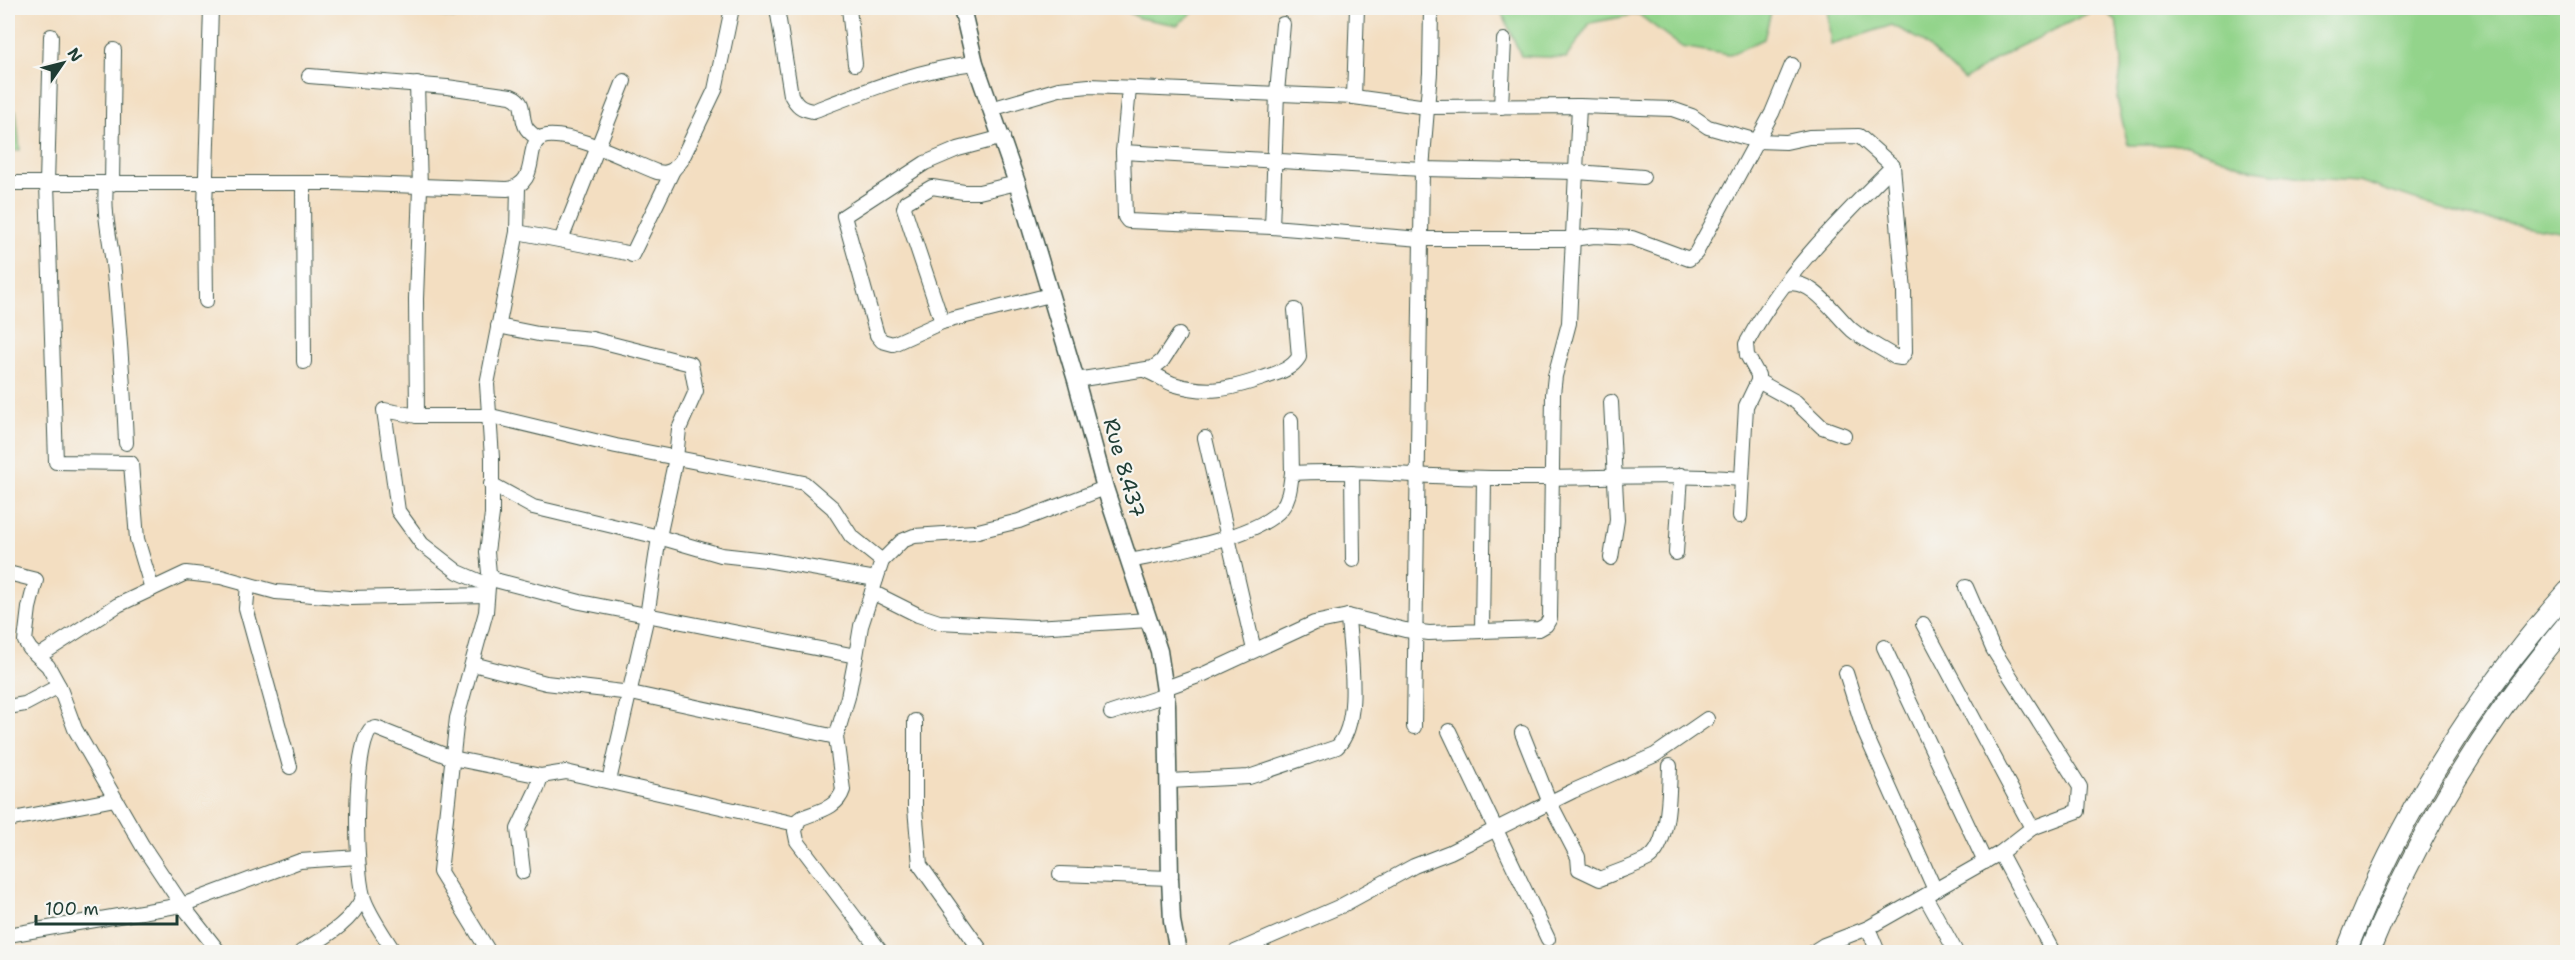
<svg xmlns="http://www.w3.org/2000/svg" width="2575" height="960" viewBox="0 0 2575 960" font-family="'Shantell Sans',sans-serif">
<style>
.green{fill:#93d48b;stroke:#598860;stroke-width:1.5}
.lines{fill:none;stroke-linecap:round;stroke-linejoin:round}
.minor-casing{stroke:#3f5549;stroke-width:16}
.major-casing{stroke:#3f5549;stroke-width:19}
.highway-casing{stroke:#3f5549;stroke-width:22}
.minor{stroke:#fff;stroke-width:14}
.major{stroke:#fff;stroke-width:16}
.highway{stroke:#fff;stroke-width:20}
.labels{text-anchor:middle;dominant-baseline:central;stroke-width:4.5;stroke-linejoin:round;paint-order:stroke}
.street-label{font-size:21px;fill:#1f3d34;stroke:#f6f6f2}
</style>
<rect width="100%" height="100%" fill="#f6f6f2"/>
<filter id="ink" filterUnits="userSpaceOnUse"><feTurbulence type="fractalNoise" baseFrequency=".0167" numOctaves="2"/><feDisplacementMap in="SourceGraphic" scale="12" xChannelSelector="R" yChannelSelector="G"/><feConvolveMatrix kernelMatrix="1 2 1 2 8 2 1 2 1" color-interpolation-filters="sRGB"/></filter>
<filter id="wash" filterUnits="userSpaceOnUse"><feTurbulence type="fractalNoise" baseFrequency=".008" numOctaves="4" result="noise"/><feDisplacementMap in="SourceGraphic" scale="24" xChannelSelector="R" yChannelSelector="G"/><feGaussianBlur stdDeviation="1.35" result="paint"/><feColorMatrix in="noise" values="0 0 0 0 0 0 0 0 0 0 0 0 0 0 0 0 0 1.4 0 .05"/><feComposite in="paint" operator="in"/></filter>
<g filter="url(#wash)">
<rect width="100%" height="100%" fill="#f3dec1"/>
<g class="green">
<polygon points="394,8 491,8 454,18"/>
<polygon points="1121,8 1199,8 1177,25 1139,18"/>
<polygon points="1500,8 1772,8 1764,39 1729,55 1682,47 1638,14 1590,23 1566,58 1521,56"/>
<polygon points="1827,8 2567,8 2567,232 2464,216 2358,181 2310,178 2253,170 2187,145 2128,145 2117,99 2122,61 2116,20 2099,8 2006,53 1964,80 1921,40 1892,25 1831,45"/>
<polygon points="8,110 16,111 20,150 8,152"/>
</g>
</g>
<g filter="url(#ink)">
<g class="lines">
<g class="minor-casing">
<g id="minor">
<path d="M 777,8 L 791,95 C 797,106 801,109 813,111 C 865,91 919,69 975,63"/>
<polyline points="849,8 855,64"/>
<polyline points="51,36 47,183 56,462 131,463 137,539 152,589"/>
<path d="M 309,76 L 447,87 L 511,96 C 526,102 520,111 525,125 C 527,131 533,135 539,139"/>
<polyline points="1129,89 1123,152 1125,217 1128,221 1272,227 1421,239 1573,239 1594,236 1632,238 1689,259 1696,253 1772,113 1792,65"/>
<polyline points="1354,97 1357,8"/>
<polyline points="1501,107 1504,40"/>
<path d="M 991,109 L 1059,89 L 1089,86 L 1354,97 L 1427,107 L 1579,106 L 1672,109 L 1692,116 L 1708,127 L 1757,141 L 1786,142 L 1809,137 L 1859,136 L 1893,166 L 1904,291 L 1905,352 L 1901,358 L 1895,357 C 1881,348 1864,340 1852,330 C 1834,314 1813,278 1786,284"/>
<polyline points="1003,137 958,149 925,163 844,216 877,335 882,341 893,344 942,322 1050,295"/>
<polyline points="1123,152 1422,169 1577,172 1643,177"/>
<path d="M 8,183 L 334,183 L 507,189 C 544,184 520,139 547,136 C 577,133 628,161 657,172 L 665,173 L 673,170"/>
<path d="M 106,184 C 103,216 111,241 114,272 C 119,329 124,386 126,443"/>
<polyline points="112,184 114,50"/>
<polyline points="303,184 304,362"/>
<polyline points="518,187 517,232 487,384 492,458 492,514 487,552 489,573 495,580 580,602 856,656 861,626 882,561 902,541 914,536 974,532 1019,521 1105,488"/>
<polyline points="1272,227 1277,93 1283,24"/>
<polyline points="517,232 627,253"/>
<polyline points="561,240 624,81"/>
<polyline points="632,255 673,170 681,161 715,90 732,8"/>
<polyline points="206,301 205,209 211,8"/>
<polyline points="942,322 904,208 906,202 932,187 964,192 979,192 1017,183"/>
<polyline points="498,326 538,334 592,339 691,364 696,391 679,429 676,458 659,537 647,616 609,781"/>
<path d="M 1144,370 C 1154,373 1163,380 1173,384 C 1208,395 1230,389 1263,378 C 1277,373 1291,370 1299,357 L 1295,310"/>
<polyline points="1076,380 1153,368 1162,361 1179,335"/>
<polyline points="1758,381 1796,402 1822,427 1844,435"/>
<polyline points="1611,402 1617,520 1611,558"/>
<polyline points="417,416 416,299 420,188 417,84"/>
<polyline points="1291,420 1292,473"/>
<polyline points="1205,438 1254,650"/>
<polyline points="1352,472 1353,560"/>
<polyline points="491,484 533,507 659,537 721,555 766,560 876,579"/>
<path d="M 1740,516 L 1746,406 L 1758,381 L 1758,375 L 1747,355 L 1746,344 C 1782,276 1839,220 1893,166"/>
<polyline points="1676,553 1681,475"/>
<path d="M 1130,561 C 1166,553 1260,537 1282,508 C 1290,497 1290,486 1292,473 C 1361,469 1429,478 1498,478 C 1579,479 1660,473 1741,479"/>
<polyline points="8,573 36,580 29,608 25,641 30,649 48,666 59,686 75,729 142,845 182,905 219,952"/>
<polyline points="248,585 246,608 290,767"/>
<polyline points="488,585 458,572 422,544 398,511 384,410 417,416 491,416 616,446 804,483 833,508 851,536 882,561"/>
<polyline points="488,587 486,612 457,718 440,872 489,952"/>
<polyline points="872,592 918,615 939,622 1035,627 1149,620"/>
<polyline points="1923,624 2032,828"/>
<polyline points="1482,631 1539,629 1546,625 1550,618 1553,394 1555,376 1569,323 1579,106"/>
<polyline points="1884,647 1985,862"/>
<polyline points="39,656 118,605 186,573 221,577 276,592 350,598 487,595"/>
<path d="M 856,656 L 848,697 L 836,737 L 843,790 C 837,809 817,811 799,819 L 795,831 L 797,841 L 881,952"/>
<polyline points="473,664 546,683 631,693 836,737"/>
<polyline points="1846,673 1865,733 1935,890"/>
<polyline points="1165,688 1204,674 1314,623 1348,616 1405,630 1429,633 1482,631 1484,478"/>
<polyline points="8,707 25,704 59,686"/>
<polyline points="1111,713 1166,695"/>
<polyline points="915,721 915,808 920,865 982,952"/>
<polyline points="1414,727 1422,169 1430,73 1431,8"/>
<polyline points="1449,731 1548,939"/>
<path d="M 1522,733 L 1550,803 L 1578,857 L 1579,869 L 1600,879 C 1615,872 1633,867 1648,859 C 1670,845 1669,790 1670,766"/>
<path d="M 1169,781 L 1249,777 L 1337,747 C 1363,722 1349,649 1348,616"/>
<polyline points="8,820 115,799"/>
<polyline points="2000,853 2053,952"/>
<polyline points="523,872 518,829 537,789 541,776"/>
<polyline points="1060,874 1170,878"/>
<polyline points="1925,896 1956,952"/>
<polyline points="1868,928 1878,952"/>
<polyline points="8,935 182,905 300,861 358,857"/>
<path d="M 301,952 C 325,937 350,924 363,897"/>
<path d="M 394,952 C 385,937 367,912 363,896 C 355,866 353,754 370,730 L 376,728 L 452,758 L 541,776 L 566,772 L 796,824"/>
<polyline points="1235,952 1341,906 1414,866 1450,852 1573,791 1655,755 1707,719"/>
<polyline points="1813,952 1824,945 1868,928 1935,890 2000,853 2032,828 2078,811 2080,787 1993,649 1966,587"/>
</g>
</g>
<g class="major-casing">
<polyline id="major" points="962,8 975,63 1017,183 1076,380 1105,488 1159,651 1167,704 1170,878 1172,921 1178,952"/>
</g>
<g class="highway-casing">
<g id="highway">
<path d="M 2346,952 C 2397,820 2474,697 2568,591"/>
<path d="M 2369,952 C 2419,831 2484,724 2568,623"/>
</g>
</g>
<use href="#minor" class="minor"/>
<use href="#major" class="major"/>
<use href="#highway" class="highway"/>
</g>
</g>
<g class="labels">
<g class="street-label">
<text transform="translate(1124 468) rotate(74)">Rue 8.437</text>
</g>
</g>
<rect width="2575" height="960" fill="none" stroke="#f6f6f2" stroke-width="30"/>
<g transform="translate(63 63) rotate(55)" stroke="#f6f6f2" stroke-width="4.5" paint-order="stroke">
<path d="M0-4.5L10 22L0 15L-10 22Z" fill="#1f3d34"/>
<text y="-9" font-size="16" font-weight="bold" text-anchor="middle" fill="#1f3d34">N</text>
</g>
<path d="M36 915v9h141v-9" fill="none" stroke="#1f3d34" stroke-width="3"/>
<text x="45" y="915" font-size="18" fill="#1f3d34" stroke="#f6f6f2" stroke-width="4.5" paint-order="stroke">100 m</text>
</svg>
